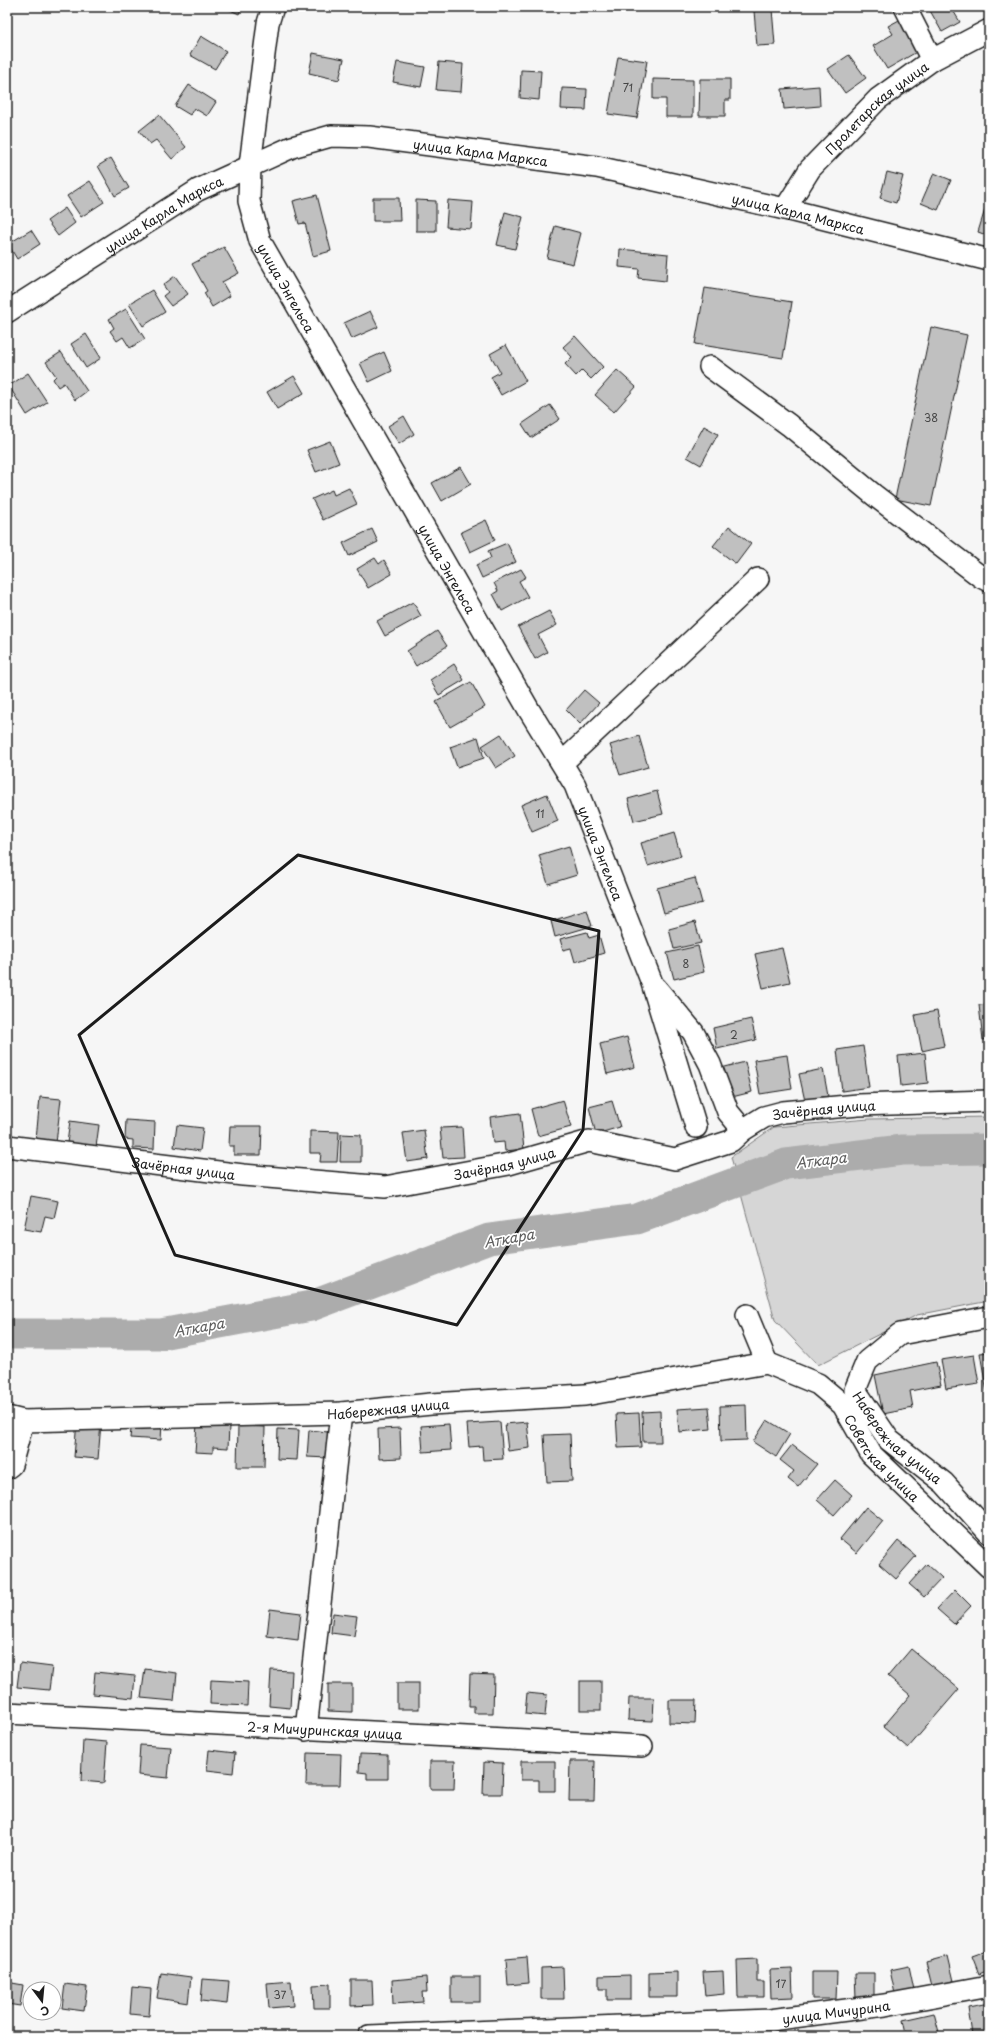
<svg xmlns="http://www.w3.org/2000/svg" width="996" height="2043" viewBox="0 0 996 2043" font-family="'Playpen Sans',sans-serif">
<style>
.green{fill:#d6d6d6;stroke:#797979}
.lines{fill:none;stroke-linecap:round;stroke-linejoin:round}
.river{stroke:#acacac;stroke-width:31}
.building{fill:#c0c0c0;stroke:#1c1c1c}
.minor-casing{stroke:#1c1c1c;stroke-width:24}
.minor{stroke:#fff;stroke-width:21}
.marked{fill:none;stroke:#1c1c1c;stroke-width:3;stroke-linejoin:round}
.labels{text-anchor:middle;dominant-baseline:central;stroke-width:3.5;stroke-linejoin:round;paint-order:stroke}
.number-label{font-size:11px;fill:#454545}
.street-label{font-size:13px;fill:#1c1c1c;stroke:#fff}
.water-label{font-size:14px;font-style:italic;fill:#5d5d5d;stroke:#fff}
</style>
<rect width="100%" height="100%" fill="#f6f6f6"/>
<filter id="ink" filterUnits="userSpaceOnUse"><feTurbulence type="fractalNoise" baseFrequency=".025" numOctaves="2"/><feDisplacementMap in="SourceGraphic" scale="8" xChannelSelector="R" yChannelSelector="G"/><feConvolveMatrix kernelMatrix="1 2 1 2 8 2 1 2 1" color-interpolation-filters="sRGB"/></filter>
<g filter="url(#ink)">
<polygon class="green" points="989,1117 989,1301 917,1315 818,1365 775,1320 731,1157 774,1127 869,1119"/>
<g class="lines">
<polyline class="river" points="7,1334 161,1334 311,1306 489,1239 637,1219 786,1164 902,1150 989,1149"/>
</g>
<g class="building">
<polygon points="224,7 242,7 239,14"/>
<polygon points="928,7 951,7 960,22 942,32"/>
<polygon points="772,9 775,45 757,46 754,11"/>
<polygon points="901,19 920,50 887,69 873,46 893,34 888,26"/>
<polygon points="201,36 226,51 215,69 190,55"/>
<polygon points="313,53 344,59 339,80 309,73"/>
<polygon points="849,55 866,78 845,93 828,69"/>
<polygon points="618,57 647,61 637,118 608,114"/>
<polygon points="397,62 425,67 421,87 393,82"/>
<polygon points="439,62 463,64 461,92 436,90"/>
<polygon points="521,70 541,71 539,100 520,98"/>
<polygon points="653,79 693,80 693,117 666,117 666,99 653,99"/>
<polygon points="700,79 730,79 730,100 725,100 725,116 699,116"/>
<polygon points="189,85 216,102 207,116 194,108 190,115 175,106"/>
<polygon points="819,86 820,106 784,109 782,89"/>
<polygon points="562,88 587,89 586,110 561,109"/>
<polygon points="159,115 186,147 172,159 156,140 150,144 139,131"/>
<polygon points="111,158 129,188 115,196 98,166"/>
<polygon points="887,172 903,176 896,203 880,198"/>
<polygon points="934,173 951,180 938,210 921,203"/>
<polygon points="90,181 104,202 81,217 67,196"/>
<polygon points="317,195 331,251 313,256 305,223 299,224 293,201"/>
<polygon points="373,198 399,198 400,221 373,221"/>
<polygon points="416,200 436,201 436,231 416,231"/>
<polygon points="448,200 473,202 471,229 446,227"/>
<polygon points="987,203 989,203 989,236 978,232"/>
<polygon points="65,208 75,223 58,236 47,221"/>
<polygon points="505,212 523,217 515,249 497,245"/>
<polygon points="555,226 581,233 573,264 547,258"/>
<polygon points="31,230 40,244 17,259 8,244"/>
<polygon points="224,247 239,273 222,282 230,296 212,307 204,293 207,291 192,264"/>
<polygon points="620,249 668,254 666,281 638,278 639,269 619,267"/>
<polygon points="175,276 188,294 171,306 163,296 168,292 163,285"/>
<polygon points="705,288 792,302 783,358 695,344"/>
<polygon points="152,290 165,312 143,326 129,304"/>
<polygon points="126,309 145,339 130,348 123,337 117,341 110,331 114,328 109,319"/>
<polygon points="370,311 378,327 351,339 344,323"/>
<polygon points="931,327 967,335 931,506 895,499"/>
<polygon points="86,334 101,358 86,368 71,344"/>
<polygon points="575,336 603,367 591,379 582,370 576,376 565,364 572,357 563,347"/>
<polygon points="506,345 526,381 501,395 491,377 500,372 490,354"/>
<polygon points="61,352 87,391 75,400 64,383 58,387 53,379 56,376 46,362"/>
<polygon points="384,352 392,371 369,382 360,363"/>
<polygon points="617,370 636,387 614,412 595,395"/>
<polygon points="28,373 47,402 27,415 9,386"/>
<polygon points="294,376 304,393 277,409 267,392"/>
<polygon points="550,405 560,419 531,438 522,424"/>
<polygon points="404,416 414,434 399,444 388,426"/>
<polygon points="704,426 718,434 701,465 687,457"/>
<polygon points="330,441 339,463 316,472 307,450"/>
<polygon points="461,467 471,484 442,501 432,483"/>
<polygon points="349,488 357,504 323,520 312,499 332,490 334,495"/>
<polygon points="486,520 495,540 470,552 461,532"/>
<polygon points="729,526 751,544 736,564 713,546"/>
<polygon points="372,529 378,542 349,556 343,543"/>
<polygon points="507,543 516,562 482,578 476,565 491,558 488,551"/>
<polygon points="375,558 379,564 384,560 392,574 368,588 357,569"/>
<polygon points="521,569 526,577 519,581 528,597 502,611 493,594 498,591 494,583"/>
<polygon points="413,602 421,616 385,636 377,621"/>
<polygon points="549,611 557,625 538,635 547,652 535,659 518,627"/>
<polygon points="437,631 447,646 416,666 407,651"/>
<polygon points="454,664 464,680 439,695 430,680"/>
<polygon points="471,682 485,707 450,727 436,702"/>
<polygon points="584,690 599,703 580,724 566,710"/>
<polygon points="501,734 515,756 496,768 482,746"/>
<polygon points="639,736 648,767 620,775 610,745"/>
<polygon points="478,737 484,758 457,767 450,747"/>
<polygon points="657,791 663,814 634,821 628,799"/>
<polygon points="547,794 558,821 532,832 521,805"/>
<polygon points="674,833 681,856 648,866 641,843"/>
<polygon points="569,846 577,875 548,884 539,855"/>
<polygon points="695,878 702,903 664,913 657,888"/>
<polygon points="587,910 592,926 555,937 551,921"/>
<polygon points="695,922 701,943 674,949 669,929"/>
<polygon points="587,932 589,938 599,935 604,953 575,962 571,948 563,950 560,939"/>
<polygon points="698,946 704,972 674,979 667,953"/>
<polygon points="782,948 790,982 763,988 755,954"/>
<polygon points="989,1004 989,1039 983,1040 979,1005"/>
<polygon points="937,1011 944,1046 922,1051 915,1015"/>
<polygon points="751,1019 756,1040 717,1049 713,1028"/>
<polygon points="627,1037 635,1067 607,1074 600,1044"/>
<polygon points="863,1046 869,1087 842,1091 837,1050"/>
<polygon points="925,1053 928,1083 901,1086 898,1056"/>
<polygon points="787,1055 792,1089 760,1094 754,1060"/>
<polygon points="745,1062 752,1092 728,1098 721,1068"/>
<polygon points="823,1069 828,1096 805,1101 799,1074"/>
<polygon points="40,1097 61,1099 56,1143 36,1140"/>
<polygon points="563,1100 571,1127 538,1136 531,1109"/>
<polygon points="612,1101 620,1127 596,1134 589,1107"/>
<polygon points="520,1113 524,1149 505,1151 504,1142 493,1143 490,1117"/>
<polygon points="126,1120 155,1122 154,1149 133,1148 133,1140 125,1139"/>
<polygon points="70,1121 99,1125 96,1147 67,1143"/>
<polygon points="177,1125 203,1128 200,1151 174,1147"/>
<polygon points="230,1126 262,1126 261,1155 234,1155 234,1146 229,1146"/>
<polygon points="462,1127 464,1157 443,1158 440,1128"/>
<polygon points="424,1130 428,1159 407,1162 403,1133"/>
<polygon points="310,1131 339,1132 337,1162 320,1162 321,1153 310,1153"/>
<polygon points="341,1134 361,1135 361,1162 340,1162"/>
<polygon points="31,1196 58,1201 54,1218 45,1216 41,1232 24,1229"/>
<polygon points="989,1352 989,1392 987,1393 980,1353"/>
<polygon points="974,1355 979,1384 946,1389 941,1360"/>
<polygon points="936,1362 941,1385 910,1391 913,1408 883,1414 875,1375"/>
<polygon points="746,1405 747,1440 721,1441 720,1406"/>
<polygon points="709,1407 711,1429 679,1432 677,1409"/>
<polygon points="660,1411 661,1442 643,1442 642,1412"/>
<polygon points="639,1413 641,1447 618,1448 616,1414"/>
<polygon points="767,1420 790,1434 776,1457 753,1442"/>
<polygon points="77,1421 101,1423 98,1459 74,1457"/>
<polygon points="132,1421 162,1423 161,1440 130,1438"/>
<polygon points="500,1422 503,1459 483,1460 482,1446 469,1447 467,1424"/>
<polygon points="527,1422 530,1448 508,1451 505,1424"/>
<polygon points="197,1424 229,1426 228,1448 213,1447 213,1453 195,1452"/>
<polygon points="449,1424 451,1450 423,1452 421,1426"/>
<polygon points="238,1426 265,1427 264,1467 237,1467"/>
<polygon points="400,1428 401,1458 379,1459 378,1429"/>
<polygon points="278,1429 299,1430 297,1460 277,1459"/>
<polygon points="309,1430 328,1432 327,1458 307,1457"/>
<polygon points="570,1434 572,1481 547,1482 544,1435"/>
<polygon points="792,1445 817,1464 798,1487 788,1479 794,1471 780,1460"/>
<polygon points="835,1480 852,1495 834,1515 817,1500"/>
<polygon points="866,1507 883,1521 857,1553 840,1539"/>
<polygon points="898,1541 916,1556 896,1579 879,1564"/>
<polygon points="927,1564 942,1578 924,1597 909,1584"/>
<polygon points="955,1590 971,1606 954,1624 937,1609"/>
<polygon points="270,1609 301,1613 298,1640 267,1636"/>
<polygon points="333,1613 357,1616 354,1636 331,1633"/>
<polygon points="911,1649 959,1689 908,1748 883,1727 910,1695 888,1676"/>
<polygon points="20,1663 52,1667 49,1690 17,1687"/>
<polygon points="145,1669 177,1673 174,1701 141,1698"/>
<polygon points="271,1670 292,1671 290,1708 269,1706"/>
<polygon points="95,1672 135,1676 133,1698 93,1694"/>
<polygon points="470,1674 494,1675 493,1713 474,1713 474,1706 469,1706"/>
<polygon points="211,1680 248,1682 247,1706 210,1704"/>
<rect x="580" y="1681" width="21" height="29"/>
<rect x="397" y="1683" width="22" height="26"/>
<polygon points="328,1684 352,1684 352,1712 328,1711"/>
<polygon points="527,1693 547,1695 545,1716 525,1714"/>
<polygon points="629,1698 654,1698 653,1721 628,1720"/>
<polygon points="669,1700 696,1700 695,1724 669,1723"/>
<polygon points="83,1740 107,1742 104,1783 81,1781"/>
<polygon points="140,1745 171,1747 168,1778 138,1775"/>
<polygon points="209,1750 235,1753 233,1773 207,1770"/>
<polygon points="307,1753 341,1754 340,1785 306,1785"/>
<polygon points="360,1754 388,1755 388,1779 367,1779 367,1773 359,1772"/>
<polygon points="430,1761 455,1761 454,1789 430,1789"/>
<polygon points="521,1761 555,1761 555,1791 539,1791 539,1780 521,1780"/>
<polygon points="570,1761 595,1761 594,1801 569,1801"/>
<polygon points="484,1762 503,1763 502,1794 483,1794"/>
<polygon points="989,1950 989,1970 979,1974 972,1956"/>
<polygon points="948,1956 954,1981 932,1986 926,1962"/>
<polygon points="527,1957 529,1983 508,1985 506,1959"/>
<polygon points="757,1959 757,1982 764,1982 764,1997 738,1997 737,1960"/>
<polygon points="909,1966 914,1990 895,1994 890,1970"/>
<polygon points="563,1967 564,1999 541,1999 541,1968"/>
<polygon points="792,1969 793,1997 771,1998 770,1970"/>
<polygon points="723,1971 724,1994 705,1996 703,1972"/>
<polygon points="677,1972 677,1997 649,1997 649,1973"/>
<polygon points="812,1972 837,1972 836,1999 812,1999"/>
<polygon points="161,1973 191,1977 188,2003 157,1998"/>
<polygon points="855,1973 874,1973 874,1999 856,1999"/>
<polygon points="630,1975 630,2000 607,2000 607,1989 599,1989 599,1976"/>
<polygon points="426,1977 427,1992 422,1992 423,2002 393,2004 392,1980"/>
<rect x="451" y="1977" width="29" height="25"/>
<polygon points="203,1979 229,1981 227,2004 201,2001"/>
<polygon points="351,1980 372,1980 373,2005 351,2006"/>
<polygon points="291,1981 293,2006 269,2008 267,1983"/>
<polygon points="7,1982 23,1985 20,2006 7,2004"/>
<polygon points="65,1984 87,1987 84,2011 62,2008"/>
<polygon points="330,1984 330,2008 314,2008 313,1985"/>
<polygon points="132,1987 151,1989 149,2016 130,2014"/>
<polygon points="989,2003 989,2032 972,2035 968,2007"/>
<polygon points="934,2013 940,2036 917,2036 916,2032 906,2034 903,2020"/>
<polygon points="879,2032 880,2036 858,2036"/>
</g>
<g class="lines">
<g class="minor-casing">
<g id="minor">
<path id="s1" d="M 273,7 L 268,23 L 250,165 L 249,201 L 260,241 L 529,710 L 575,785 L 652,983 L 696,1127"/>
<polyline points="905,7 932,60"/>
<path id="s2" d="M 785,209 L 810,169 L 878,99 L 932,60 L 989,30"/>
<path id="s3" d="M 7,312 L 198,190 L 292,147 L 331,136 L 369,137 L 597,167 L 785,209 L 989,260"/>
<polyline points="710,367 789,425 874,495 981,577 989,581"/>
<polyline points="562,763 758,579"/>
<polyline points="656,988 693,1032 710,1064 728,1112 743,1130"/>
<path id="s4" d="M 7,1146 L 243,1175 L 385,1187 L 509,1164 L 589,1141 L 675,1159 L 731,1141 L 743,1130 L 764,1117 L 783,1112 L 858,1105 L 989,1101"/>
<polyline points="747,1315 767,1363"/>
<path id="s5" d="M 989,1317 L 900,1334 L 867,1361 L 855,1390 L 889,1440 L 944,1483 L 989,1533"/>
<path id="s6" d="M 767,1363 L 818,1384 L 843,1405 L 871,1454 L 989,1567"/>
<path id="s7" d="M 7,1417 L 23,1421 L 341,1413 L 431,1404 L 585,1395 L 767,1363"/>
<polyline points="7,1468 11,1465 23,1421"/>
<path id="s8" d="M 7,1713 L 642,1746"/>
<polyline points="306,1730 341,1413"/>
<path id="s9" d="M 369,2036 L 770,2020 L 885,2005 L 989,1986"/>
</g>
</g>
<use href="#minor" class="minor"/>
</g>
</g>
<path class="marked" d="M 298,855 L 599,931 L 583,1130 L 457,1325 L 175,1255 L 79,1035 Z"/>
<g class="labels">
<g class="number-label">
<text x="628" y="87">71</text>
<text x="931" y="417">38</text>
<text x="540" y="813">11</text>
<text x="686" y="963">8</text>
<text x="734" y="1034">2</text>
<text x="781" y="1983">17</text>
<text x="280" y="1994">37</text>
</g>
<g class="street-label">
<text stroke="none"><textPath href="#s2" startOffset="138">Пролетарская улица</textPath></text>
<text stroke="none"><textPath href="#s3" startOffset="521">улица Карла Маркса</textPath></text>
<text stroke="none"><textPath href="#s3" startOffset="845">улица Карла Маркса</textPath></text>
<text stroke="none"><textPath href="#s3" startOffset="185">улица Карла Маркса</textPath></text>
<text stroke="none"><textPath href="#s1" startOffset="291">улица Энгельса</textPath></text>
<text stroke="none"><textPath href="#s1" startOffset="615">улица Энгельса</textPath></text>
<text stroke="none"><textPath href="#s1" startOffset="939">улица Энгельса</textPath></text>
<text stroke="none"><textPath href="#s4" startOffset="838">Зачёрная улица</textPath></text>
<text stroke="none"><textPath href="#s4" startOffset="502">Зачёрная улица</textPath></text>
<text stroke="none"><textPath href="#s4" startOffset="178">Зачёрная улица</textPath></text>
<text stroke="none"><textPath href="#s7" startOffset="382">Набережная улица</textPath></text>
<text stroke="none"><textPath href="#s5" startOffset="229">Набережная улица</textPath></text>
<text stroke="none"><textPath href="#s6" startOffset="154">Советская улица</textPath></text>
<text stroke="none"><textPath href="#s8" startOffset="318">2-я Мичуринская улица</textPath></text>
<text stroke="none"><textPath href="#s9" startOffset="468">улица Мичурина</textPath></text>
</g>
<g class="water-label">
<text transform="translate(821 1160) rotate(-7)">Аткара</text>
<text transform="translate(509 1238) rotate(-10)">Аткара</text>
<text transform="translate(199 1327) rotate(-10)">Аткара</text>
</g>
</g>
<rect width="996" height="2043" fill="none" stroke="#fff" stroke-width="24"/>
<rect x="12" y="12" width="972" height="2019" fill="none" stroke="#1c1c1c" stroke-width="1.5" filter="url(#ink)"/>
<g transform="translate(42 2001) rotate(164)"><circle r="19" fill="#ffffff" stroke="#a4a4a4"/>
<path d="M0-3L7 15L0 10L-7 15Z" fill="#1c1c1c"/>
<text y="-6" font-size="11" font-weight="bold" text-anchor="middle" fill="#1c1c1c">С</text>
</g>
</svg>
